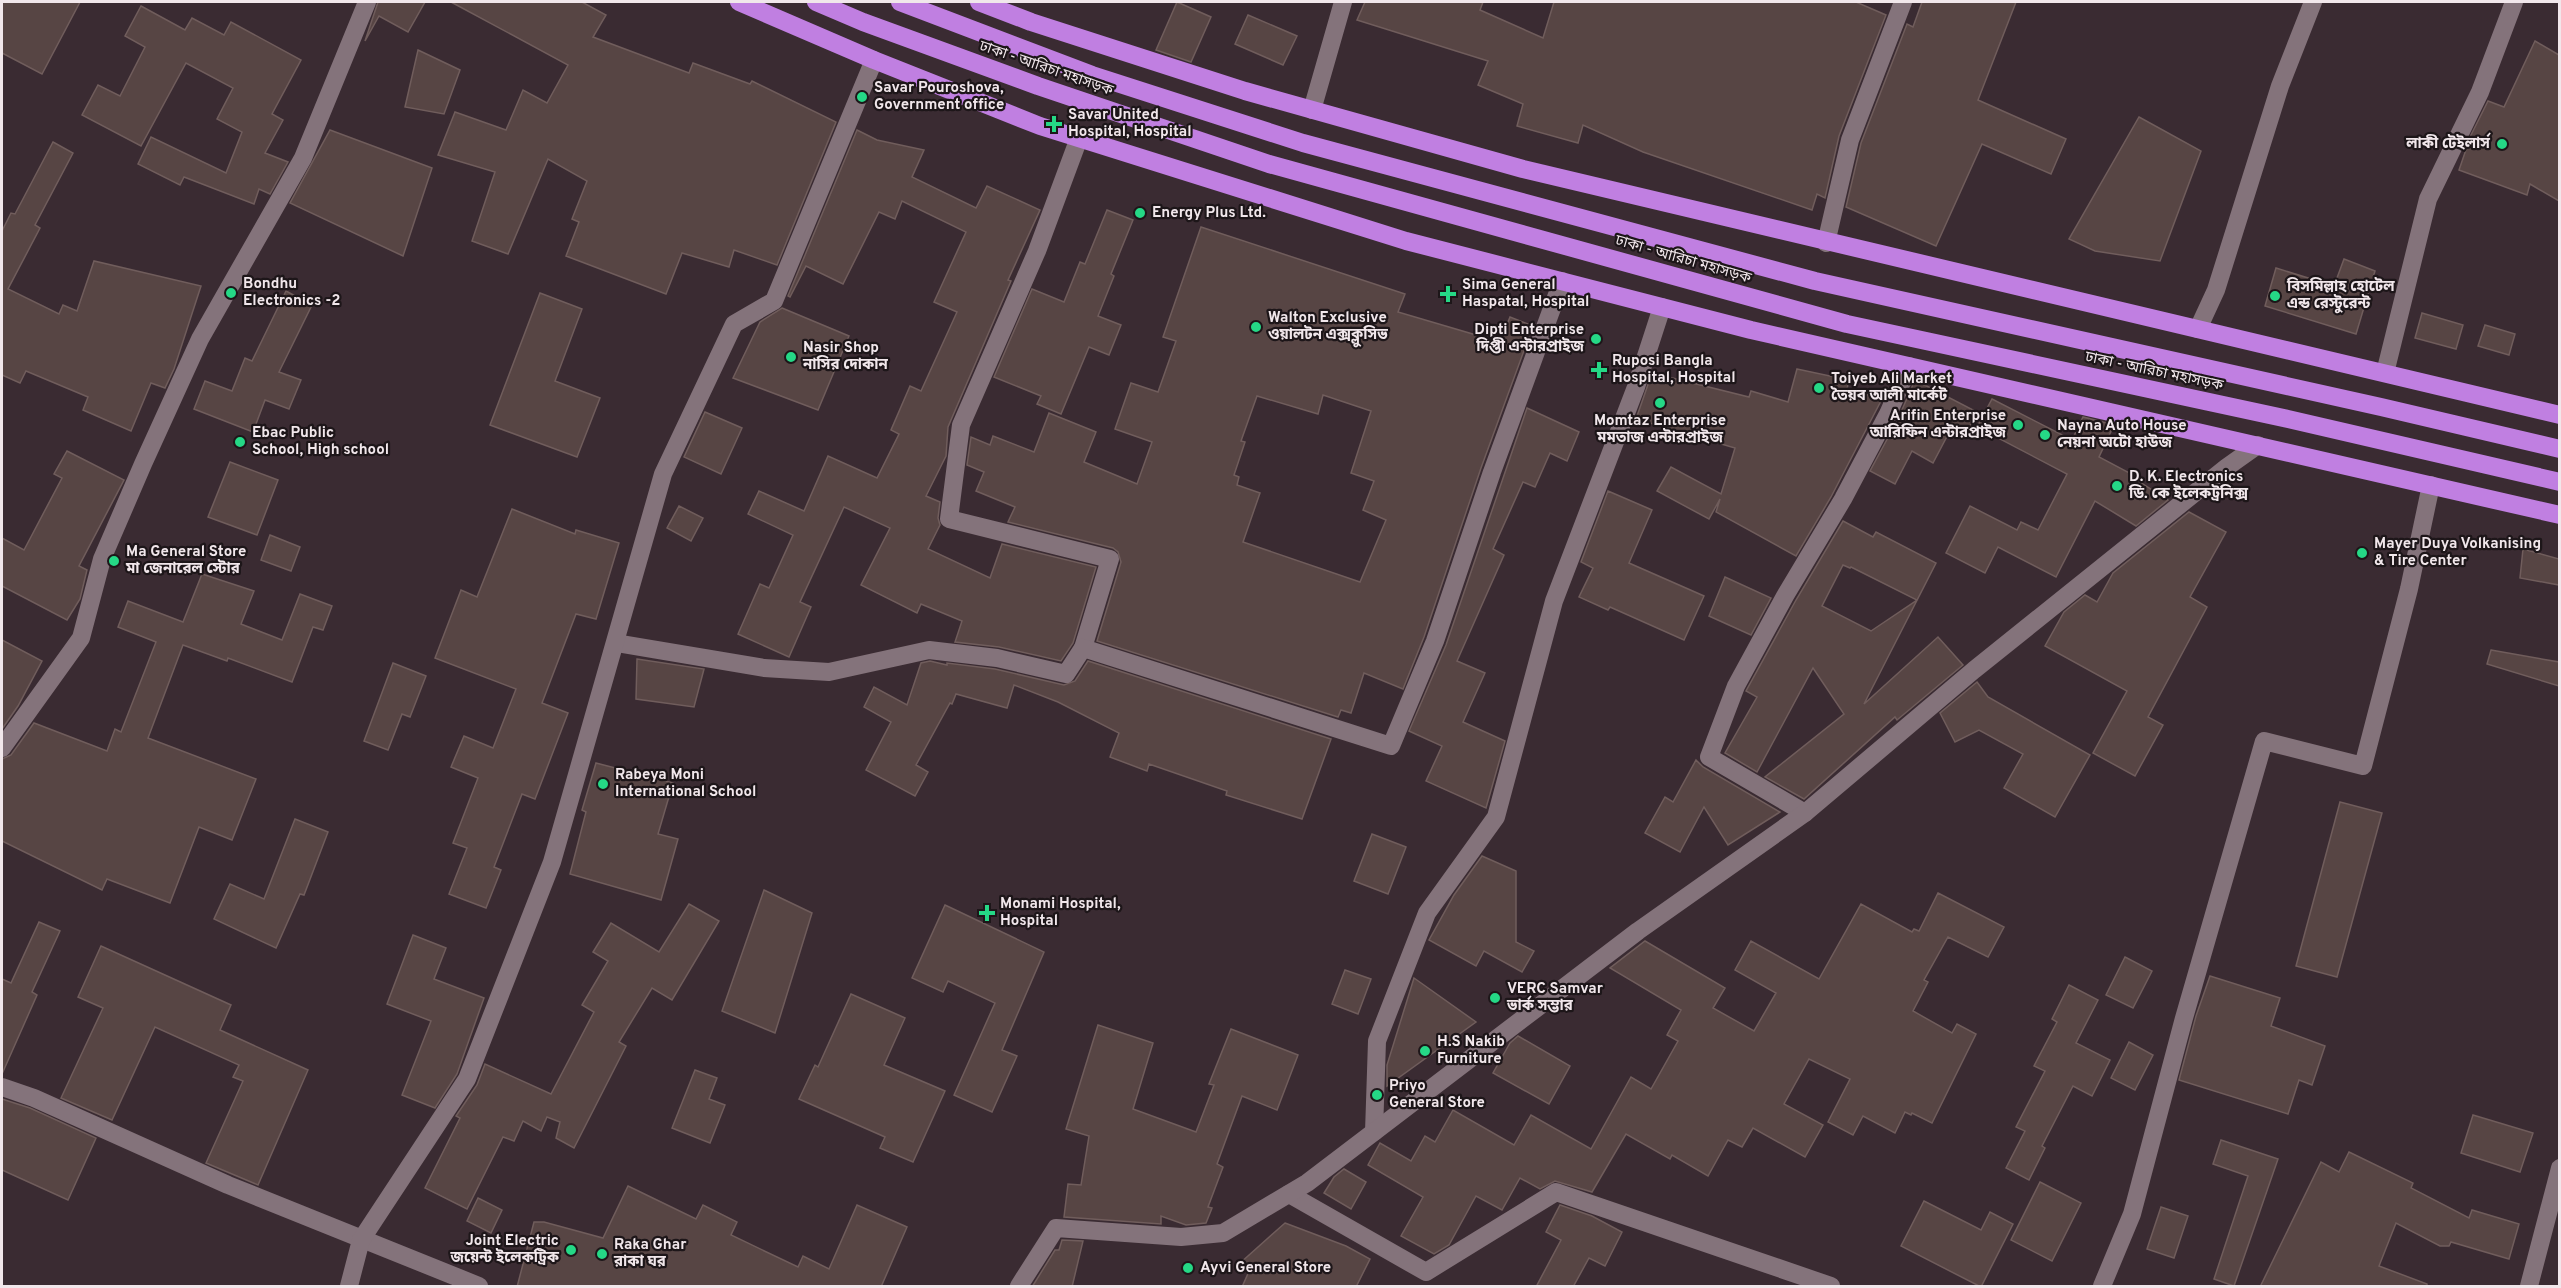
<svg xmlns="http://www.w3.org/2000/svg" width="2561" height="1288" viewBox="0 0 2561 1288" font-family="Overpass,'Noto Sans Bengali',sans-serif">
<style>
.building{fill:#574544;stroke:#705d5c;stroke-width:1.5;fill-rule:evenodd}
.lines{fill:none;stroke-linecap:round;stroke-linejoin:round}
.street{stroke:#84737b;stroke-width:18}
.highway{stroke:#c07fe1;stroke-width:18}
.poi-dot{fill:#25d886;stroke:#1d1619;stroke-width:2}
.labels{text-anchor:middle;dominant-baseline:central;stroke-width:4.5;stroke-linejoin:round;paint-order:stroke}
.street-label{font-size:15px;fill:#f1e7eb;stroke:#1d1619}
.poi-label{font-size:15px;font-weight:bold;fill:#f1e7eb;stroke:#1d1619;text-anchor:start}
</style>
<rect width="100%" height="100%" fill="#3a2b32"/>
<g class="building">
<polygon points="2,2 80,2 42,74 2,53"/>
<polygon points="378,2 425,2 408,32 379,16 365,41"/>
<polygon points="451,2 582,2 606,15 593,37 689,73 693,63 750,84 752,81 836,122 777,265 734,250 729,267 682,253 666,294 566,256 579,222 572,219 587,181 548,159 508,254 472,241 495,172 438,155 455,112 506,130 523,90 547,103 568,65"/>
<polygon points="1177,2 1211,17 1191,62 1156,50"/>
<polygon points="1365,2 1483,2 1480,10 1543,38 1554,2 1856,2 1886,15 1839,136 1825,198 1817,194 1812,210 1643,152 1583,125 1578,143 1517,126 1523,104 1478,85 1488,61 1357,20"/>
<polygon points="1922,2 2016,2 1978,100 2066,139 2051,174 1982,144 1936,246 1846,207 1861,143 1907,24 1913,27"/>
<polygon points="141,6 185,30 192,18 224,35 231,22 301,60 272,114 283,120 265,153 288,162 270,194 259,189 254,204 184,177 180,185 138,164 151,137 226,173 242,132 217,119 233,88 186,63 141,146 82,115 98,85 120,96 145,47 125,36"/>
<polygon points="1248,15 1297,36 1283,65 1235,44"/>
<polygon points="2535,41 2559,55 2559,201 2530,184 2527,195 2459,170 2471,135 2488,101 2504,107"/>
<polygon points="418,50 460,70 444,114 405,107"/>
<polygon points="2139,117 2201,151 2160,261 2095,251 2069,239"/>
<polygon points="330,130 432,168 403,256 290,203"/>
<polygon points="857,130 877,140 924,150 912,177 976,208 987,186 1040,210 1008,280 1011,281 948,427 946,456 926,496 940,502 938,518 940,525 928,549 990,578 1002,544 1096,567 1073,643 1061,661 999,647 955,642 962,621 921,604 917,613 861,585 890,528 844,507 800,602 811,607 789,657 738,634 760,584 769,588 793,535 748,514 759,491 804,511 828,456 877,478 899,434 891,430 910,386 921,391 957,312 934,302 966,232 902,201 895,219 879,212 843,284 806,266 790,297 788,296"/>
<polygon points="53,142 73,153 35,225 40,228 8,289 59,314 63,305 77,311 94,261 201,286 174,369 165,388 151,383 131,431 83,410 88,397 26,371 20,383 2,375 2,231 11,213 15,214"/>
<polygon points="1107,210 1133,220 1111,274 1114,276 1098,316 1121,325 1109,355 1089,347 1061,414 1037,404 1041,396 994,377 1032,289 1064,302 1080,262 1085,264"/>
<path d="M 1201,227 L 1405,294 L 1398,312 L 1500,342 L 1510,317 L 1533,326 L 1481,468 L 1424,637 L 1403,689 L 1364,673 L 1351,713 L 1341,710 L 1338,717 L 1097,641 L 1121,562 L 1118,552 L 1113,548 L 1008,522 L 1015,507 L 976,491 L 984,472 L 967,465 L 971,437 L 990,445 L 993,436 L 1034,452 L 1049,413 L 1096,432 L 1084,462 L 1137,484 L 1152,442 L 1115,429 L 1131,383 L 1158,392 L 1176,341 L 1163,337 ZM 1323,395 L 1371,411 L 1351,473 L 1374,481 L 1363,510 L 1386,520 L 1360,582 L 1243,542 L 1260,493 L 1237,485 L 1239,477 L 1234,475 L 1245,442 L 1241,441 L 1257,396 L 1318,414 Z"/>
<polygon points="2344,259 2375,271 2356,334 2265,306 2276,268 2334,286"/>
<polygon points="286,291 312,305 279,372 301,380 289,409 265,400 253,432 194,409 205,381 232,391 245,358 252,361"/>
<polygon points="540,293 582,309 555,381 600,398 577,457 490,425"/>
<polygon points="782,308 849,336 818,410 733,378 760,322"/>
<polygon points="2422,313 2463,325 2456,349 2415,338"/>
<polygon points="2485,325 2515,334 2509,355 2478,346"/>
<polygon points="1797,369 1849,380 1847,389 1882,399 1831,497 1796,556 1716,512 1720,499 1709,519 1657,491 1671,467 1721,494 1735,448 1636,419 1652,373 1749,397 1751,391 1788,402"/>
<polygon points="1915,380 1977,412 1966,434 1952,427 1933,463 1912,451 1895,484 1870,471 1898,419"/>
<polygon points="1992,399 2072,440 2083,417 2114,425 2099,457 2139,478 2138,481 2168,500 2136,526 2095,501 2056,577 1998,547 1985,573 1946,553 1970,506 2017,530 2021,522 2038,530 2067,474 1977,427"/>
<polygon points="1527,408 1579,432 1567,461 1550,453 1535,487 1523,482 1493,549 1504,555 1457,661 1485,673 1463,722 1505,741 1486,808 1426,781 1442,746 1409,731 1446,645"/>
<polygon points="705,412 742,428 721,474 684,457"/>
<polygon points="67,451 124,480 79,566 87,570 80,599 67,620 2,586 2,538 24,550 62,478 54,474"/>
<polygon points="230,462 278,480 257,535 208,517"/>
<polygon points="1608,491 1652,510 1629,563 1704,596 1684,640 1610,607 1608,610 1579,597 1593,568 1581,562"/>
<polygon points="679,506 703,518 691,541 667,528"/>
<polygon points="512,509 575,534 576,530 619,543 596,619 576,614 542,703 568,713 535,799 522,794 494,867 501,870 486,908 449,894 467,848 453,843 478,778 451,767 464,736 493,748 516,689 435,658 461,590 477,597"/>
<polygon points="2189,512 2226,532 2190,597 2207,607 2148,717 2163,725 2135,776 2093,753 2127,691 2045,646 2064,612 2085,595 2097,602 2113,573"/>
<path d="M 1843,521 L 1873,537 L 1876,532 L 1936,563 L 1864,704 L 1938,637 L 1963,665 L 1897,720 L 1895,717 L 1804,799 L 1765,777 L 1844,714 L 1813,668 L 1757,772 L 1725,753 L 1757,697 L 1746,691 L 1796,600 ZM 1843,565 L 1850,568 L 1851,567 L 1917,600 L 1871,631 L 1822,606 Z"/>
<polygon points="270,535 300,547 291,571 261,560"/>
<polygon points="2523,549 2559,559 2559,585 2520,578"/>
<polygon points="202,574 254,591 241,624 282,640 300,594 332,606 323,630 313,627 292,682 228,658 227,661 183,645 148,738 256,779 232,840 199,827 170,903 107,879 102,890 2,841 2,759 11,755 34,723 107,751 115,729 121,732 156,642 118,627 128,601 183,622"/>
<polygon points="1725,577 1771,598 1751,635 1709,616"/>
<polygon points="2,640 42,661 18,706 2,729"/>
<polygon points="2491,650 2559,662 2559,686 2487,664"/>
<polygon points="637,659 704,669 694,707 636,699"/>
<polygon points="930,661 947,665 947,663 995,669 1064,685 1075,681 1088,661 1331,739 1302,819 1226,795 1227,791 1149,764 1147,771 1110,757 1119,733 1058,702 1014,685 1007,708 956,694 952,704 950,703 916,765 928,772 915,796 866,770 891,722 864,707 874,687 907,705 921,663"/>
<polygon points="393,663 426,676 410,717 402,714 388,750 364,741"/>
<polygon points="1977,682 1988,697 2090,755 2055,817 2004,788 2023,754 1979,730 1955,742 1940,713"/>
<polygon points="1696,760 1703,767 1780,812 1728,845 1704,807 1680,852 1645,833 1665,797 1673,802"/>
<polygon points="596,763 673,783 658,834 678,839 661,900 570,874 586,812 582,810"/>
<polygon points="2340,802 2382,813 2337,977 2296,966"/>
<polygon points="295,819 328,832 304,895 300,894 276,948 214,919 230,884 264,899"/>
<polygon points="1372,834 1406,847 1388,894 1354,881"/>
<polygon points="1482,856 1516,871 1516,942 1534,951 1522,972 1484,951 1476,966 1429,940 1454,895"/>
<polygon points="764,890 812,913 775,1033 722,1011"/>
<polygon points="1938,893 2004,927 1988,957 1948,937 1924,980 1928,982 1913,1011 1952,1033 1957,1024 1976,1034 1932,1123 1912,1113 1911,1115 1905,1112 1895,1133 1863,1116 1853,1135 1828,1122 1850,1079 1809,1059 1784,1104 1823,1125 1805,1157 1753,1128 1742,1147 1728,1140 1708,1176 1672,1155 1670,1159 1626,1134 1592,1192 1555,1181 1540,1189 1520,1178 1502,1210 1476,1196 1449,1245 1434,1254 1401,1236 1423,1197 1368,1165 1380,1143 1411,1161 1425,1136 1435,1142 1453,1110 1514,1145 1531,1115 1591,1149 1631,1077 1651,1089 1678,1041 1667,1035 1681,1010 1610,968 1645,941 1725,988 1713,1008 1754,1031 1776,993 1735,970 1751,941 1819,979 1861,904 1912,932 1914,929 1919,931"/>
<polygon points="689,904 719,921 672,1000 652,988 619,1042 626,1046 574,1148 556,1138 560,1122 547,1117 541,1131 523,1121 514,1141 503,1137 467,1209 425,1188 460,1118 456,1116 477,1085 485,1064 551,1094 594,1012 582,1005 608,961 593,952 611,923 659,952"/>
<polygon points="945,905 1044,952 1002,1050 1017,1056 992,1112 954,1095 995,1003 948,981 943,992 912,978"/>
<polygon points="39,922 60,931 32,992 37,995 2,1074 2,979 11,983"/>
<polygon points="413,935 446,948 434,979 484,998 457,1074 435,1108 402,1095 431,1021 387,1004"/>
<polygon points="101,946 231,1005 220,1030 308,1070 258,1185 206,1163 243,1081 233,1077 239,1065 155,1027 112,1120 61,1098 103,1008 78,997"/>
<polygon points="2125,957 2152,971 2133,1008 2106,995"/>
<polygon points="1345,970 1371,979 1358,1014 1332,1004"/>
<polygon points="2210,976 2280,998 2271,1026 2325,1046 2312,1085 2299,1080 2288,1114 2179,1080 2196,1016"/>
<polygon points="1414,978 1476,1022 1387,1086 1387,1065"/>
<polygon points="2069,985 2098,1000 2076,1043 2110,1060 2092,1096 2073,1086 2042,1146 2045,1148 2029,1180 2006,1168 2025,1131 2016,1127 2045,1071 2034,1066 2057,1022 2052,1019"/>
<polygon points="851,994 905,1018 884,1065 945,1091 913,1162 880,1148 885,1137 799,1099 815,1065 818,1067"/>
<polygon points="1098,1025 1153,1043 1133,1109 1196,1132 1214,1085 1209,1084 1231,1029 1298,1055 1277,1110 1242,1096 1217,1164 1223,1167 1208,1207 1212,1208 1206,1223 1186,1225 1161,1216 1161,1224 1064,1217 1068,1184 1081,1185 1089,1136 1066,1129"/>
<polygon points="1518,1036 1570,1066 1549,1104 1493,1073 1510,1043"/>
<polygon points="2129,1042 2153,1055 2135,1090 2111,1078"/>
<polygon points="695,1070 717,1078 709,1099 725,1105 710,1143 672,1128"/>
<polygon points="2,1099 30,1108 96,1138 68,1200 2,1170"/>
<polygon points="2473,1115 2533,1133 2520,1172 2461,1153"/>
<polygon points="2221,1140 2278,1159 2234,1286 2214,1279 2248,1176 2213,1164"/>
<polygon points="2349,1152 2413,1183 2411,1188 2469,1218 2472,1210 2519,1224 2509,1259 2451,1242 2449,1246 2440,1246 2396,1223 2379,1266 2427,1284 2427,1287 2260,1287 2321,1162 2339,1172"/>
<polygon points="1344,1169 1366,1182 1351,1209 1324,1193 1334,1177"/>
<polygon points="2040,1182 2081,1203 2052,1261 2011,1240"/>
<polygon points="628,1186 696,1219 703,1205 737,1222 731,1235 798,1267 803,1256 829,1269 857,1205 907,1227 881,1287 517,1287 534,1222 544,1222 603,1238"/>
<polygon points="478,1198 502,1210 491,1233 467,1221"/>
<polygon points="1924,1201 1981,1230 1990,1212 2013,1224 1981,1287 1901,1246"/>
<polygon points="1560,1205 1592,1216 1622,1232 1605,1266 1589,1258 1573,1287 1536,1287 1561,1240 1546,1232"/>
<polygon points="2161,1207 2188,1216 2174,1258 2147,1249"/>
<polygon points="1285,1223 1346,1246 1370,1259 1356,1287 1242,1287 1250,1269 1239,1264"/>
<polygon points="1062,1240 1083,1241 1072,1287 1032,1287 1055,1250 1059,1250"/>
</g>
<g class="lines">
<g class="street">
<polyline points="1312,110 1343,2"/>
<polyline points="1079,138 1037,251 961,425 949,519 1110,559 1083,648"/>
<polyline points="1826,243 1850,140 1903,2"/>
<polyline points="2198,329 2216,290 2280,86 2313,2"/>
<polyline points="2385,373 2428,199 2480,92 2514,2"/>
<polyline points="616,643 764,668 829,672 929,650 997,658 1066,674 1083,648 1391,746 1435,641 1492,472 1562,281"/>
<polyline points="2,748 81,638 102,559 143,464 200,339 303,158 367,2"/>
<polyline points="1805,813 1709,757 1736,686 1785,596 1843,499 1888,414 1909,366"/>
<polyline points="2,1087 34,1098 228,1185 479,1286"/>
<polyline points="1374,1132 1377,1041 1427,913 1496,817 1554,601 1636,387 1662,307"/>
<polyline points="1289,1194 1426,1272 1556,1192 1831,1286"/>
<polyline points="349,1286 361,1240 467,1079 552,862 663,474 734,324 774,301 874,60"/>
<polyline points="1019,1286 1056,1228 1181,1237 1223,1233 1307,1183 1638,931 1805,813 1974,670 2227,467 2258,445"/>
<polyline points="2102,1286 2132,1214 2184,1018 2264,741 2363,766 2409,589 2431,485"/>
<polyline points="2529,1286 2560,1168"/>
</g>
<g class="highway">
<polyline points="739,2 874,60 1040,126 1406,241 1751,330 2560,515"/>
<polyline points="816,2 863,22 1038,86 1269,164 1847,324 2288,419 2560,482"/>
<polyline points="900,2 1092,75 1303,143 1815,281 2381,407 2560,449"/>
<polyline points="979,2 1031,22 1245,91 1523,169 2560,415"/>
</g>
</g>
<g class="poi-dot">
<circle cx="862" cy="97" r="6"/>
<path d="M1051 115h6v6h6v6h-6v6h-6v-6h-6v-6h6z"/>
<circle cx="2502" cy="144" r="6"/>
<circle cx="1140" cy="213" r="6"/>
<circle cx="231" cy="293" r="6"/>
<path d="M1445 285h6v6h6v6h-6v6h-6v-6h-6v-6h6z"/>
<circle cx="2275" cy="296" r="6"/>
<circle cx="1256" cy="327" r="6"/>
<circle cx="1596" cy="339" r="6"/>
<circle cx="791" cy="357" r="6"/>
<path d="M1596 361h6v6h6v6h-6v6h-6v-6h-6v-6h6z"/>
<circle cx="1819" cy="388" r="6"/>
<circle cx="1660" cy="403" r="6"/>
<circle cx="2018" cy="425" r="6"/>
<circle cx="2045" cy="435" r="6"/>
<circle cx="240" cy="442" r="6"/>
<circle cx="2117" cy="486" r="6"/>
<circle cx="2362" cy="553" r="6"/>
<circle cx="114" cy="561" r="6"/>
<circle cx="603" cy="784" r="6"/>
<path d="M984 904h6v6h6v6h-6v6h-6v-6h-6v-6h6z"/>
<circle cx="1495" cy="998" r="6"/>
<circle cx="1425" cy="1051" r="6"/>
<circle cx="1377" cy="1095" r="6"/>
<circle cx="571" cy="1250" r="6"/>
<circle cx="602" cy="1254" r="6"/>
<circle cx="1188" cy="1268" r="6"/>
</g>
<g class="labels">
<g class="street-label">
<text transform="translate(1046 69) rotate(19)">ঢাকা - আরিচা মহাসড়ক</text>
<text transform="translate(1683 260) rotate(16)">ঢাকা - আরিচা মহাসড়ক</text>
<text transform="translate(2154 372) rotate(12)">ঢাকা - আরিচা মহাসড়ক</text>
</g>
<g class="poi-label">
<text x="874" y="88">Savar Pouroshova,<tspan x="874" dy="17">Government office</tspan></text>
<text x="1068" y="115">Savar United<tspan x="1068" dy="17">Hospital, Hospital</tspan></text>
<text x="2490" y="144" text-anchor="end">লাকী টেইলার্স</text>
<text x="1152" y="213">Energy Plus Ltd.</text>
<text x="243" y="284">Bondhu<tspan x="243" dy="17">Electronics -2</tspan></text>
<text x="1462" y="285">Sima General<tspan x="1462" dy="17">Haspatal, Hospital</tspan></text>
<text x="2287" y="287">বিসমিল্লাহ হোটেল<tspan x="2287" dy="17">এন্ড রেস্টুরেন্ট</tspan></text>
<text x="1268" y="318">Walton Exclusive<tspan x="1268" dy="17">ওয়ালটন এক্সক্লুসিভ</tspan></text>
<text x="1584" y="330" text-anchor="end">Dipti Enterprise<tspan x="1584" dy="17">দিপ্তী এন্টারপ্রাইজ</tspan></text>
<text x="803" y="348">Nasir Shop<tspan x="803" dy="17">নাসির দোকান</tspan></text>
<text x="1612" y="361">Ruposi Bangla<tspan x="1612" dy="17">Hospital, Hospital</tspan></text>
<text x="1831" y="379">Toiyeb Ali Market<tspan x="1831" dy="17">তৈয়ব আলী মার্কেট</tspan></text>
<text x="2006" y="416" text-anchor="end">Arifin Enterprise<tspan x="2006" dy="17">আরিফিন এন্টারপ্রাইজ</tspan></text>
<text x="1660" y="421" text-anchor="middle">Momtaz Enterprise<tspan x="1660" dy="17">মমতাজ এন্টারপ্রাইজ</tspan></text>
<text x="2057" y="426">Nayna Auto House<tspan x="2057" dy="17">নেয়না অটো হাউজ</tspan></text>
<text x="252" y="433">Ebac Public<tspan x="252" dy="17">School, High school</tspan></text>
<text x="2129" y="477">D. K. Electronics<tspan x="2129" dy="17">ডি. কে ইলেকট্রনিক্স</tspan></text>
<text x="2374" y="544">Mayer Duya Volkanising<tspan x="2374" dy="17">&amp; Tire Center</tspan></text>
<text x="126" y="552">Ma General Store<tspan x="126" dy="17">মা জেনারেল স্টোর</tspan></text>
<text x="615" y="775">Rabeya Moni<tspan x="615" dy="17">International School</tspan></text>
<text x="1000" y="904">Monami Hospital,<tspan x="1000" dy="17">Hospital</tspan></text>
<text x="1507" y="989">VERC Samvar<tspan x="1507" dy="17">ভার্ক সম্ভার</tspan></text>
<text x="1437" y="1042">H.S Nakib<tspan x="1437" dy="17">Furniture</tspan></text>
<text x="1389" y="1086">Priyo<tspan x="1389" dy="17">General Store</tspan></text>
<text x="559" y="1241" text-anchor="end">Joint Electric<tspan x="559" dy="17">জয়েন্ট ইলেকট্রিক</tspan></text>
<text x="614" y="1245">Raka Ghar<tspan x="614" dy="17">রাকা ঘর</tspan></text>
<text x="1200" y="1268">Ayvi General Store</text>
</g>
</g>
<rect width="2561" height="1288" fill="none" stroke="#f1e7eb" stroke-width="6"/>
</svg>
